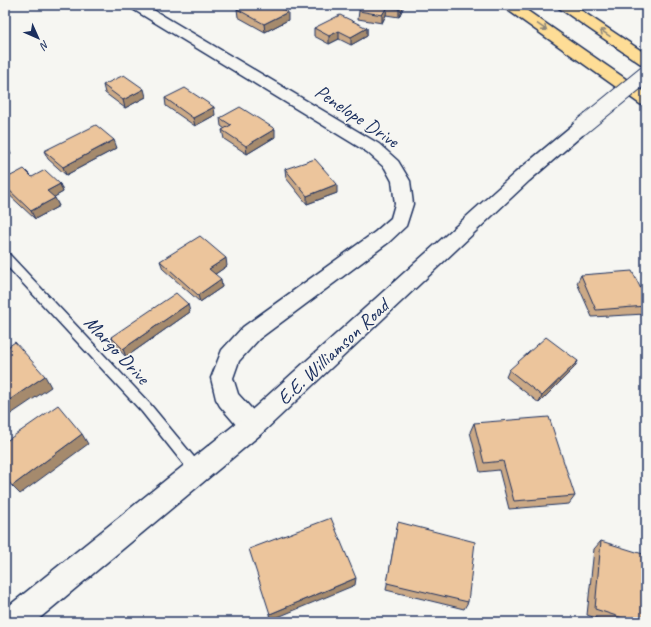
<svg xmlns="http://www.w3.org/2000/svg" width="651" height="627" viewBox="0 0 651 627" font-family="Caveat,sans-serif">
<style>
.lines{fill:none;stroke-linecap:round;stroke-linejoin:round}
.service-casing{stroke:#1b2f5e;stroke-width:3}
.minor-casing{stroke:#1b2f5e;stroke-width:3}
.tertiary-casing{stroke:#1b2f5e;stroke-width:3}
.motorway-casing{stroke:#1b2f5e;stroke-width:3}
.service{fill:#f6f6f2;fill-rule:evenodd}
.minor{fill:#f6f6f2;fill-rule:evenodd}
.tertiary{fill:#f6f6f2;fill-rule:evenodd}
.motorway{fill:#fedd96;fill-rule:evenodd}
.tertiary-bridge-casing{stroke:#1b2f5e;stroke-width:18;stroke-linecap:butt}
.tertiary-bridge{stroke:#f6f6f2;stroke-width:16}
.wall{fill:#cba986;stroke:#1b2f5e}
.shaded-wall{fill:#a58a6d;stroke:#1b2f5e}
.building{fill:#ecc59c;stroke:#1b2f5e}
.oneway{stroke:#8c867a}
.labels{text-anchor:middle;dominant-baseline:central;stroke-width:3.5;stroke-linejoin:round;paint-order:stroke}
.street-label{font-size:20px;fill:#1b2f5e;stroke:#f6f6f2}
</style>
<rect width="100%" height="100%" fill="#f6f6f2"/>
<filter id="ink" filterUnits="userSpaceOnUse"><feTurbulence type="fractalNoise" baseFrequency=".025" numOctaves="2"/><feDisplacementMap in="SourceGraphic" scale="8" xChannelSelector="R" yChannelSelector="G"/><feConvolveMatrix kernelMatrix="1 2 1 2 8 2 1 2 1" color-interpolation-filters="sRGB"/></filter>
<g filter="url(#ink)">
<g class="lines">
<g class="service-casing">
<polygon id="service" points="5,253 9,254 150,404 203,468 205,472 203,476 198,478 193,476 142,412 5,264"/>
</g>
<g class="minor-casing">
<g id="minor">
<polygon points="129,5 145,5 379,144 398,161 410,181 413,204 406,226 389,242 259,339 239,361 233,378 238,394 260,418 264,426 260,434 252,437 244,434 220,406 216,399 211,378 222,350 243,327 375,232 391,218 395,204 392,181 385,168 367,152 131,8"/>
<path d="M 299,5 L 313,5 L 314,6 L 312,9 C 306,10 303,10 299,5 Z"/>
</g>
</g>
<g class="tertiary-casing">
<polygon id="tertiary" points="581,122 587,123 590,127 587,131 529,181 261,434 35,622 5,622 5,609 243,418 515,173 575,123"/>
</g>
<g class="motorway-casing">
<g id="motorway">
<polygon points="503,5 519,5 646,93 646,106 640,104 505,8"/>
<polygon points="557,5 573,5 646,54 646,66 641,64 559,8"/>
</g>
</g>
<use href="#service" class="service"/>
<use href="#minor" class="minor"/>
<use href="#tertiary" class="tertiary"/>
<use href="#motorway" class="motorway"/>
<g class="tertiary-bridge-casing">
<polyline id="tertiary-bridge" points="581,127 646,74"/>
</g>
<use href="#tertiary-bridge" class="tertiary-bridge"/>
</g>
<g class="wall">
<polygon points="362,5 404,5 399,17 386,15 382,23 358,19 359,11"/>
<polygon points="237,9 288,20 265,32 238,17"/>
<polygon points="314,28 367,28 367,36 351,45 339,39 329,44 314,36"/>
<polygon points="103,85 146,97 125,108 105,93"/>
<polygon points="165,98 215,115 195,126 166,106"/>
<polygon points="220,118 275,137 247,154 224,139 222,130 225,129 221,126"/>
<polygon points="117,148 66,175 48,159 44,151"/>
<polygon points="285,169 337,193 307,204 286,178"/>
<polygon points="32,177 60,184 63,192 54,197 59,206 35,219 5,191 5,179"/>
<polygon points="160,261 227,266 215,274 222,287 200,302 163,269"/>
<polygon points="581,275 646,299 646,311 645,314 592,317 577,283"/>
<polygon points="190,312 126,357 114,344 111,337"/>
<polygon points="578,361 574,368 539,403 506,377 509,370"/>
<polygon points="474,423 575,496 569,504 509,509 499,470 480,472 470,432"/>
<polygon points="398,522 468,602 464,609 386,590"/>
<polygon points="601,541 646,622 608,622 587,615 594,549"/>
</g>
<g class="shaded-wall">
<polygon points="401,5 404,5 404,6 399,17 399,9"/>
<polygon points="387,7 386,15 382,23 382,15"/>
<polygon points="288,12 288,20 265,32 264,24"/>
<polygon points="367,28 367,36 351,45 351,37"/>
<polygon points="339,31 339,39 329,44 329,36"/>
<polygon points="144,89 146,97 125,108 123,100"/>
<polygon points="214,107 215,115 195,126 193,118"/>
<polygon points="275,129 275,137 247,154 246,146"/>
<polygon points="114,140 117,148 66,175 63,167"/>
<polygon points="7,146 11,154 5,157 5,147"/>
<polygon points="60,184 63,192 51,199 47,191"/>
<polygon points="337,184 337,193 307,204 307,196"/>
<polygon points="55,198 59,206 35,219 31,211"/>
<polygon points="226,258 227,266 211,277 209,269"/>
<polygon points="221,279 222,287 200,302 198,295"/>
<polygon points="188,304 190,312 126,357 123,349"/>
<polygon points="578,361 574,368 539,403 542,396"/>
<polygon points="45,376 51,387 5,418 5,403"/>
<polygon points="82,434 88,444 20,494 12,486"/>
<polygon points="356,578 355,585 271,620 270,614"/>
</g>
<g class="building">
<polygon points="245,5 274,5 288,12 264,24 237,9"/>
<polygon points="362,5 401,5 399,9 387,7 382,15 359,11"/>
<polygon points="340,15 367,28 351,37 339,31 329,36 314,28"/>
<polygon points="124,75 144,89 123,100 103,85"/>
<polygon points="185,88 214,107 193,118 165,98"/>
<polygon points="240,107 275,129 246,146 222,130 231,125 220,118"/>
<polygon points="96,125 114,140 63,167 44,151"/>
<polygon points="315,159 337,184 307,196 285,169"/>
<polygon points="24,169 32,177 45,170 60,184 47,191 55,198 31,211 5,186 5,179"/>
<polygon points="200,236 226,258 209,269 221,279 198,295 160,261"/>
<polygon points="632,271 646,299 646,306 596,310 581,275"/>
<polygon points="176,293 188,304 123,349 111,337"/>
<polygon points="546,337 578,361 542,396 509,370"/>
<polygon points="15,342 45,376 5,403 5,349"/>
<polygon points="58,405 82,434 12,486 5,476 5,442"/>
<polygon points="549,417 575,496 514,501 503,461 484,463 474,423"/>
<polygon points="331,518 356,578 270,614 249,549"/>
<polygon points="398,522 475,542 468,602 387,583"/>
<polygon points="601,541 646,555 646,622 635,622 595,609"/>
</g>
<defs><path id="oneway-shaft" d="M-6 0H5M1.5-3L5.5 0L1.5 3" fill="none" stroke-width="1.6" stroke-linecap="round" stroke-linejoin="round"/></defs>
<g class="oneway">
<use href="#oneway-shaft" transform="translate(542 27) rotate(35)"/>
<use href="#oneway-shaft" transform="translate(605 33) rotate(-146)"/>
</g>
</g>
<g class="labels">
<g class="street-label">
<text transform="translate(357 116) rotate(34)">Penelope Drive</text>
<text transform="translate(117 350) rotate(47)">Margo Drive</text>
<text transform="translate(333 352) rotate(-43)">E.E. Williamson Road</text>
</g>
</g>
<rect width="651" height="627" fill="none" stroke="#f6f6f2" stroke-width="20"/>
<rect x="10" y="10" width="631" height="607" fill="none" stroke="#1b2f5e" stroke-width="1.5" filter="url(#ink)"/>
<g transform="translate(38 38) rotate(135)" stroke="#f6f6f2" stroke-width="3" paint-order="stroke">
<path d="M0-3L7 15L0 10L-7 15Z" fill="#1b2f5e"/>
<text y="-6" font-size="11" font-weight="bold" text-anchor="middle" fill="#1b2f5e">N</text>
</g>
</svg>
